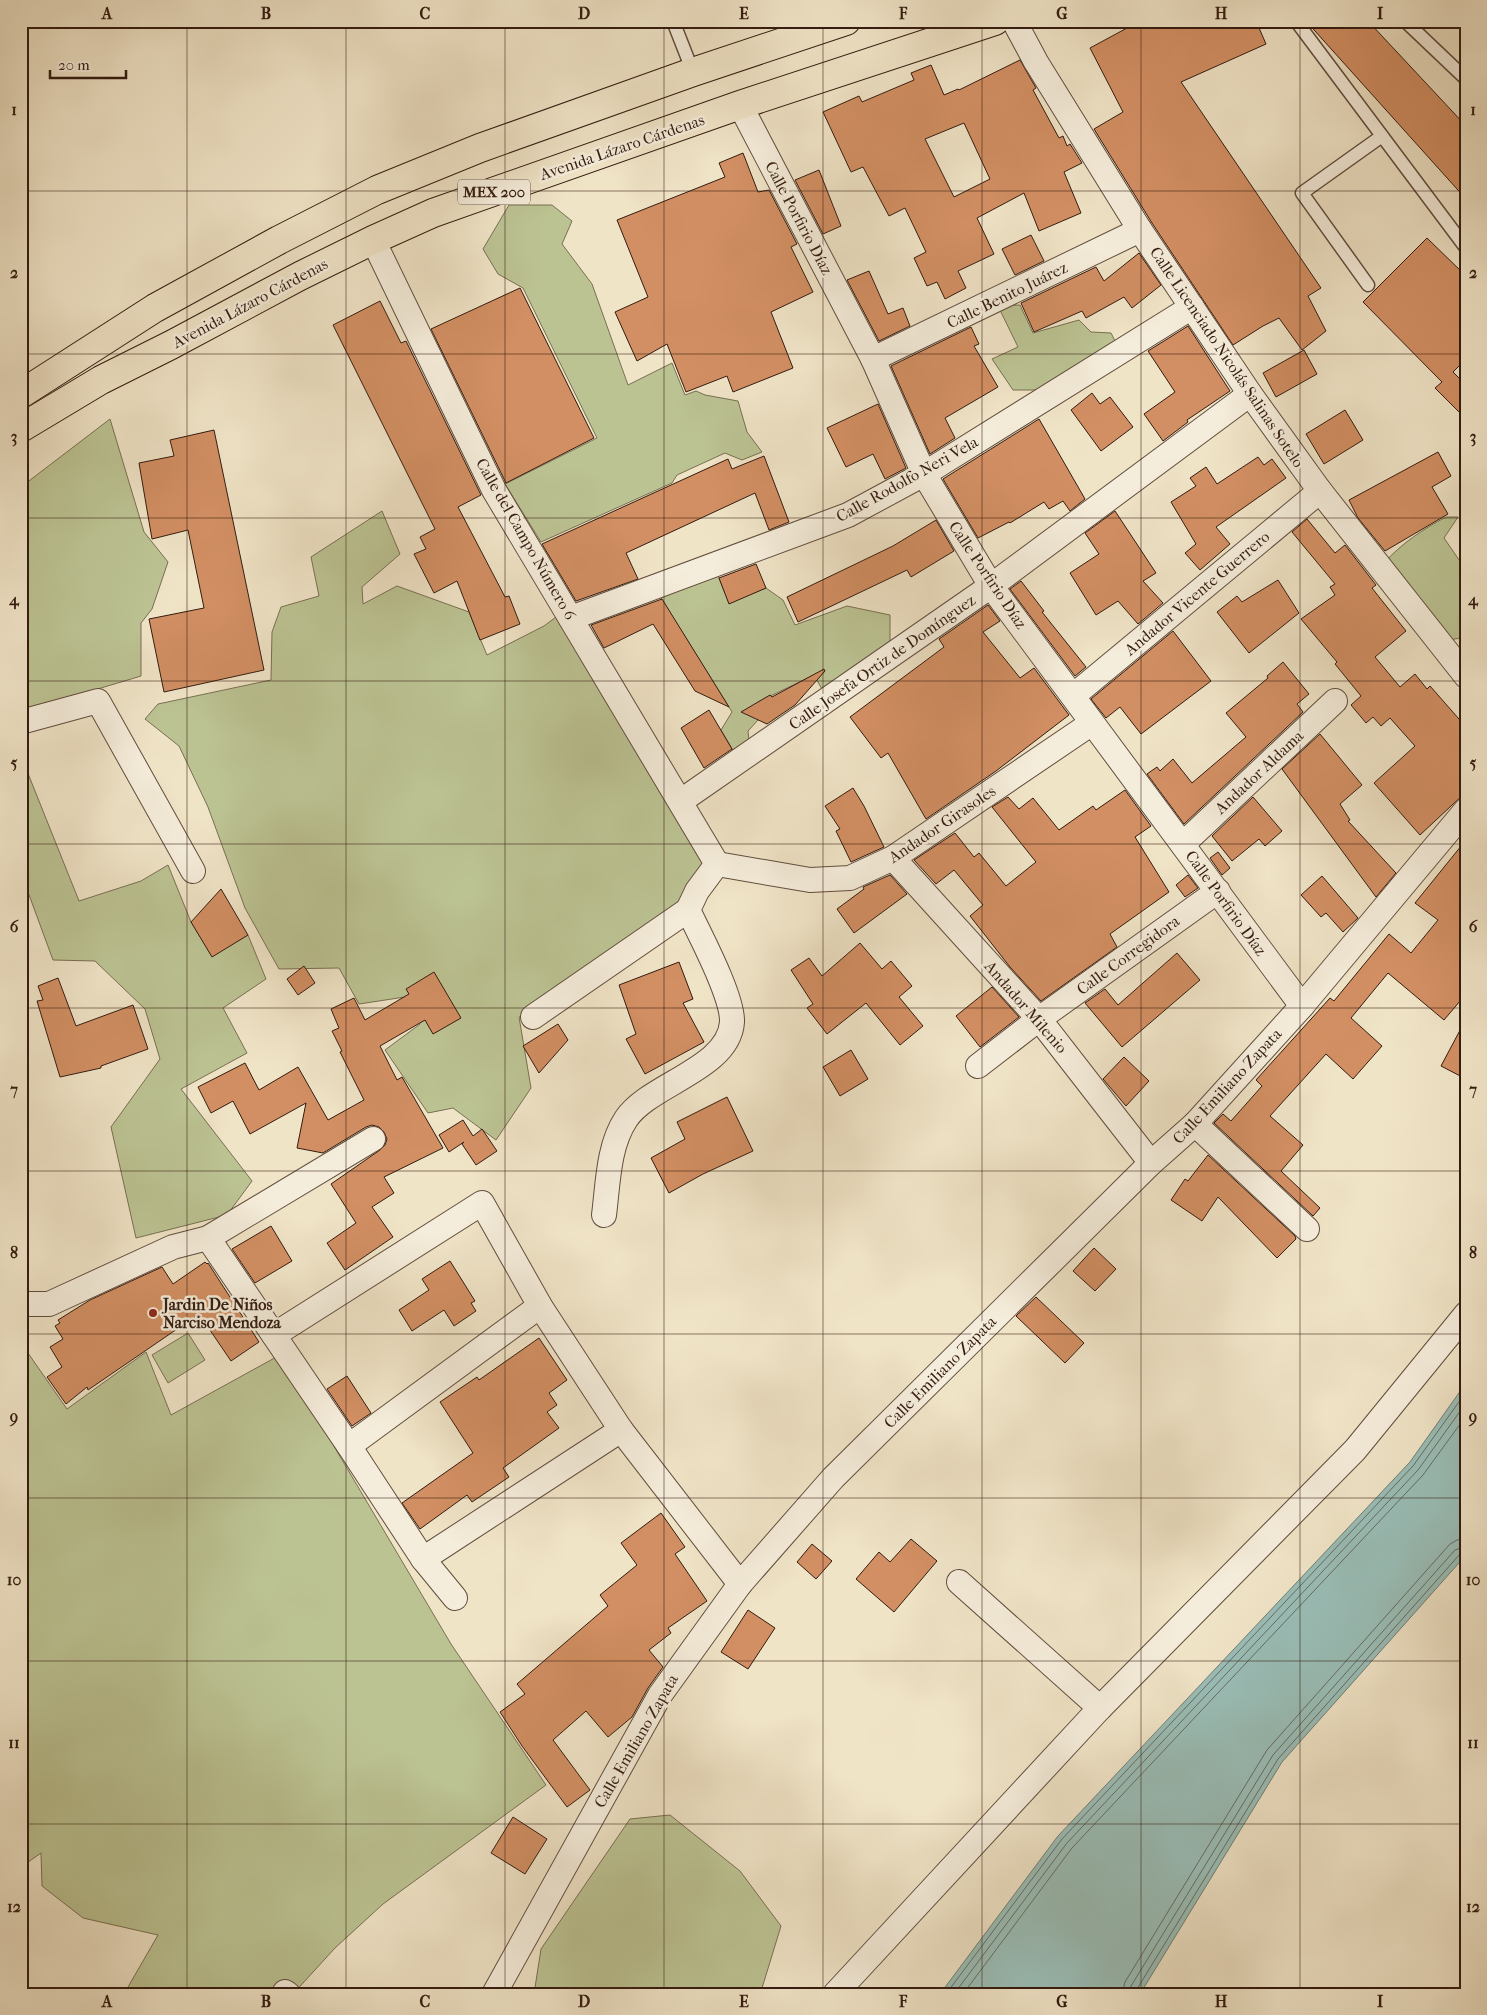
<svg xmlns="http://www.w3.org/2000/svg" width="1487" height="2015" viewBox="0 0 1487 2015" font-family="'IM FELL French Canon',serif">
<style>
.green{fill:#bcc393;stroke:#786f52}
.water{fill:#9abeb7;stroke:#717d74}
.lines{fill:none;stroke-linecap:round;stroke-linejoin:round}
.shore{stroke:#666c64;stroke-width:1}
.building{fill:#d28f63;stroke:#331b10;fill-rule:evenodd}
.service-casing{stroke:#624d3e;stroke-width:15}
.minor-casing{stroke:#624d3e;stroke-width:26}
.primary-casing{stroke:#331b10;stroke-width:30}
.service{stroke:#f5eddb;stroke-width:12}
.minor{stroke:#f5eddb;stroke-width:24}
.primary{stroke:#f0e4c7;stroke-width:28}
.grid{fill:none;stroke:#331b10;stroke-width:1;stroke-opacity:0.55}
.poi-dot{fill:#8f2418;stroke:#f5eddb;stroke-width:2}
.labels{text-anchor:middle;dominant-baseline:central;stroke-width:5;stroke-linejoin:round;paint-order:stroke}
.shield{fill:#f5eddb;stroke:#6d5a4d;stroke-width:1}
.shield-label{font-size:15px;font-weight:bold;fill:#331b10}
.street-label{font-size:16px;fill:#331b10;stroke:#f5eddb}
.poi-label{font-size:16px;font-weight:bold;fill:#331b10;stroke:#f5eddb;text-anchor:start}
.neatline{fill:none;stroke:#331b10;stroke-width:2}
.grid-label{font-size:16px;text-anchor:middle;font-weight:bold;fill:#331b10}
</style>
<rect width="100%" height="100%" fill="#f0e4c7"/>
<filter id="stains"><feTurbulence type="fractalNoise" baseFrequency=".004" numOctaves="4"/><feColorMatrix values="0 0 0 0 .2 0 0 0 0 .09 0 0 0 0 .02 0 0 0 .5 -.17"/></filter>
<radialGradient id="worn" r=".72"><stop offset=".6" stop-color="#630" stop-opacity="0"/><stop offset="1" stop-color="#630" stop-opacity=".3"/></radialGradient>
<g class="green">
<polygon points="509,205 552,205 572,221 562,244 592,284 628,385 672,363 685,395 696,391 705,395 738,401 747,432 762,452 742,460 725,453 677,475 672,483 541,542 505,484 597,438 523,288 498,274 483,249"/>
<polygon points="1020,305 1033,333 1079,320 1091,332 1111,333 1118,347 1041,390 1013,390 992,359 1018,347 998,306"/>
<polygon points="110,419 144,532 168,562 152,609 141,623 141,676 21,712 21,487"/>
<polygon points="382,511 400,554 362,587 363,604 397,586 469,612 487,655 544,626 560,614 706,862 680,903 519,1017 531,1088 496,1140 453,1108 428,1113 385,1050 420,1024 405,997 359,1004 339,968 279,969 245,908 208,807 179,746 145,719 158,704 271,680 272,632 281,607 319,596 311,557"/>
<path d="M 1446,517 L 1458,517 L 1444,538 L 1466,570 L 1466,637 L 1449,640 L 1384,563 C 1401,544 1423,529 1446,517 Z"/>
<polygon points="717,573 729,603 766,588 783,600 795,625 847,606 890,615 890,645 823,691 814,675 758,702 758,720 748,731 749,741 734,752 721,730 732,712 659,595"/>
<polygon points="21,768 27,771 79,901 141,881 168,865 191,922 212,956 248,935 266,979 223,1008 247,1053 181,1089 252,1181 227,1215 136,1238 111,1127 160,1059 145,1009 95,961 53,960 21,873"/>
<polygon points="188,1333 205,1360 168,1383 152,1355"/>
<polygon points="21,1343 67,1409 146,1352 171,1415 280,1355 451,1644 546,1785 383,1904 335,1948 293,1994 124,1994 158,1935 83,1918 42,1886 41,1853 21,1867"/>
<polygon points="670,1815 740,1871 781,1926 762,1988 758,1994 534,1994 541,1949 630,1819"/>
</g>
<polygon class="water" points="1466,1383 1466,1555 1282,1762 1140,1994 940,1994 1058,1836 1410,1462"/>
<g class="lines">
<g class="shore">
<polyline points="946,1994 1062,1839 1413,1466 1466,1392"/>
<polyline points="954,1994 1067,1843 1418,1470 1466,1403"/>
<polyline points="963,1994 1072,1848 1423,1475 1466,1416"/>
<polyline points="1122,1994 1125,1982 1267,1750 1450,1544 1457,1540 1466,1538"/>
<polyline points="1130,1994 1131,1986 1273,1755 1455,1550 1466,1546"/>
<polyline points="1136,1994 1137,1989 1278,1759 1460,1554 1466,1552"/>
</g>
</g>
<g class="building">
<polygon points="1140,21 1256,21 1266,44 1181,82 1321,288 1308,296 1326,331 1302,350 1279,318 1263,326 1233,345 1152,223 1094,129 1123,112 1090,48"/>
<polygon points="1306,21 1368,21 1466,126 1466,199"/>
<path d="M 1020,60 L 1036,88 L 1033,90 L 1059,138 L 1063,136 L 1067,146 L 1070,144 L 1082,163 L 1064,172 L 1081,213 L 1039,231 L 1024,193 L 977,218 L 994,254 L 958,271 L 966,288 L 945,299 L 937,282 L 927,286 L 914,258 L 926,252 L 905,208 L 889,216 L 863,167 L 851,172 L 823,112 L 859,96 L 862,102 L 914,80 L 911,73 L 931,65 L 944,95 L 958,89 L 959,90 ZM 964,123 L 990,179 L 954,197 L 925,139 Z"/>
<polygon points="743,153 758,192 769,190 797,244 791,247 813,292 771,312 793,368 733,392 727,376 686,392 667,344 637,361 615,312 648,297 617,220 725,177 719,163"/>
<polygon points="819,170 841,226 823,234 795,180"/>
<polygon points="1031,235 1044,261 1015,275 1002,249"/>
<polygon points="1427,238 1466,276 1466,359 1453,372 1466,385 1466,419 1435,388 1442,382 1363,302"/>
<polygon points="1139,253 1161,285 1132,308 1124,297 1086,318 1082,311 1034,332 1021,303 1096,267 1104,281"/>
<polygon points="869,271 888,314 903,308 910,326 879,341 847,280"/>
<polygon points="520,288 594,438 506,483 431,329"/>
<polygon points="380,301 401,343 406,341 481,495 458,507 505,597 509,596 520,624 480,640 457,581 434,593 414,554 426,549 420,537 435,529 333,325"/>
<polygon points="1188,326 1230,391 1187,420 1188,422 1163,441 1144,414 1175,392 1148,351"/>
<polygon points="971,327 979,344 974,346 998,387 945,418 955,438 930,454 891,366"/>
<polygon points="1304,350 1317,374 1276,397 1263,373"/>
<polygon points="1092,393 1100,404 1110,397 1133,427 1101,451 1071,410"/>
<polygon points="878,404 906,468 885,479 873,454 846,467 827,428"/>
<polygon points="1345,410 1363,440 1324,464 1306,434"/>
<polygon points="1039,419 1085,499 1070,511 1063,501 1049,509 1044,502 1010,523 1009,522 978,538 943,479"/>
<polygon points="214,430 264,670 164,692 149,619 204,608 188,530 152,539 139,463 174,456 170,440"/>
<polygon points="1438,452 1451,476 1432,487 1448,514 1385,551 1358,518 1349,500"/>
<polygon points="764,456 789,522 769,530 755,493 626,553 638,579 576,601 542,544 728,459 732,469"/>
<polygon points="1258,457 1264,465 1272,459 1286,478 1216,527 1230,544 1200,570 1185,553 1196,544 1171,502 1196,486 1190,478 1206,467 1217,484"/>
<polygon points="1115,511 1156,573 1143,581 1163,603 1138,624 1118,601 1096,615 1070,573 1099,554 1085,533"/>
<polygon points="1307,519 1335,553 1345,545 1376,585 1372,588 1406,631 1375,657 1400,687 1415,674 1427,689 1430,686 1466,727 1466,792 1420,835 1374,783 1415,746 1390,718 1381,726 1373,717 1366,723 1351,705 1361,696 1335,664 1337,662 1301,619 1335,595 1330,587 1335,584 1292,532"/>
<polygon points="936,520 954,551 911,577 907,570 798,622 787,597 893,546"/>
<polygon points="756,564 766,588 729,604 719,578"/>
<polygon points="1278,580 1299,613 1249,653 1217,612 1237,596 1242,602"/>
<polygon points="1021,581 1044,611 1042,612 1086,667 1075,676 1010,589"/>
<polygon points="662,599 729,707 695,691 653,624 604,648 591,625"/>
<polygon points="988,605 1000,621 983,632 1020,678 1034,668 1069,715 996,771 926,819 888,753 881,758 850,717 944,647 939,639"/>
<polygon points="1173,631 1211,681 1141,734 1120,707 1106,718 1091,699"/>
<polygon points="1283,662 1309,694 1297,704 1303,712 1184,824 1147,774 1157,767 1160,771 1173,759 1192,783 1246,737 1226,713 1268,678 1267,676"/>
<polygon points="824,669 825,671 795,705 767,724 741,712 770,695 772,697"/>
<polygon points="709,710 732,749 704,768 681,728"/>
<polygon points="1320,734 1362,785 1340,804 1350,820 1348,821 1396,873 1376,897 1282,769"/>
<polygon points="853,788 864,806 884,847 851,862 836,831 840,829 825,806"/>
<polygon points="1125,790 1151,826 1135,837 1169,892 1110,934 1117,947 1041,1001 1010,967 970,916 983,905 954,870 936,884 914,860 955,833 974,857 979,853 1006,886 1036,862 992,807 1008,797 1019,809 1033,798 1059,830 1093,806 1096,810"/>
<polygon points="1253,797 1282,831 1265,846 1259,839 1232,861 1212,836"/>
<polygon points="1466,840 1466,994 1444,1020 1388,973 1351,1018 1382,1046 1353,1079 1326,1054 1270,1116 1303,1145 1281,1171 1320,1208 1313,1216 1214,1123 1223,1114 1231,1121 1262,1086 1256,1080 1330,998 1334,1001 1389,934 1411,953 1438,920 1415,903"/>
<polygon points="1218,852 1230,868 1222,875 1210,858"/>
<polygon points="890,875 907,894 854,933 837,909 864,889 863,887"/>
<polygon points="1188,875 1198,888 1185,897 1176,885"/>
<polygon points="1322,876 1358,918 1343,932 1326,913 1321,917 1301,895"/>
<polygon points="221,889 248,935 212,957 191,922"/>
<polygon points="860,943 882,969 891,961 912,986 899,997 923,1026 900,1045 866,1003 827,1034 807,1008 813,1004 791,970 809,958 822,976"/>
<polygon points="1177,953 1200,980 1122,1047 1085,1003 1105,989 1118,1005"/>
<polygon points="679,962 693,999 683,1003 704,1042 645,1074 626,1039 636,1034 619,985"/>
<polygon points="304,966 315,983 298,995 287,979"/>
<polygon points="434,972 461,1018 433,1034 425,1020 380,1046 397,1080 402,1077 443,1148 384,1177 394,1193 372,1207 393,1237 345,1270 327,1243 356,1223 331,1184 380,1150 385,1145 387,1139 384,1132 379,1127 372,1125 366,1127 323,1153 297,1148 306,1103 250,1134 233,1101 211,1113 198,1087 245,1063 259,1090 298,1067 328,1120 364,1100 340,1052 342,1051 332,1031 339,1028 331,1009 354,998 365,1020 409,994 406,989"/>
<polygon points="58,978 76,1026 133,1005 148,1049 101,1066 101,1068 60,1077 37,1001 43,1000 38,986"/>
<polygon points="992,987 1019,1017 980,1047 956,1016"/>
<polygon points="1466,1019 1466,1079 1441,1066"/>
<polygon points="558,1024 568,1040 539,1073 523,1046"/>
<polygon points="851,1050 868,1079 840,1096 823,1067"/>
<polygon points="1124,1057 1149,1081 1126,1106 1103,1079"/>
<polygon points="727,1097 753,1151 703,1174 669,1193 651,1158 685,1139 677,1122"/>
<polygon points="463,1120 473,1136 482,1129 497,1151 476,1165 462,1144 464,1142 449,1152 439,1135"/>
<polygon points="1208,1155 1295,1236 1296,1239 1277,1258 1218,1197 1202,1221 1171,1200 1185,1179 1188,1181"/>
<polygon points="271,1226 292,1261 255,1283 232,1249"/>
<polygon points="1094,1248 1116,1269 1095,1291 1073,1271"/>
<polygon points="450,1261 475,1301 471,1303 476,1311 454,1326 444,1310 412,1331 399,1310 429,1290 422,1279"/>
<polygon points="205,1262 207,1264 208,1263 259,1342 231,1361 199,1314 88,1390 87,1387 66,1404 47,1377 62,1367 50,1347 63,1339 55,1326 60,1323 58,1320 90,1300 162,1267 173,1284"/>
<polygon points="1036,1297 1084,1343 1065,1363 1016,1316"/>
<polygon points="539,1338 567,1380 549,1393 557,1405 547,1412 559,1428 503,1468 509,1477 472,1502 467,1495 420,1529 402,1503 473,1453 440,1402 477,1377 479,1380"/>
<polygon points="347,1376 371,1413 352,1426 327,1389"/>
<polygon points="661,1513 685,1547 675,1554 707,1601 668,1628 671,1633 649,1650 663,1667 648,1688 632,1717 608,1737 586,1711 553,1740 590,1790 567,1807 522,1746 500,1712 525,1694 517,1684 608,1606 600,1595 637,1565 621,1543"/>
<polygon points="911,1539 937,1561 894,1612 856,1579 879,1552 890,1562"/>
<polygon points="812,1544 832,1561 816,1579 797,1562"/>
<polygon points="748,1610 775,1628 748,1669 721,1652"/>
<polygon points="513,1817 547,1839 525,1874 491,1853"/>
</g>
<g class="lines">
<g class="service-casing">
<g id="service">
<polyline points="673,21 693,72"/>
<polyline points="1296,21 1466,248"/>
<polyline points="1405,21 1466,79"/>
<polyline points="1368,285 1302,193 1382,136"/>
</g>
</g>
<g class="minor-casing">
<g id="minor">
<polyline points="1014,21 1036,62 1140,230 1250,394 1320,491 1466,676"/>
<polyline points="740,105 873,359 924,474 991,586 1302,1006"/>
<polyline points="373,240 494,490 717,864"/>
<polyline points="873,359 1140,230"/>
<polyline points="571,618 848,515 924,474 1192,307"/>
<polyline points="1073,696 1320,491"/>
<polyline points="21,722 98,701 193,871"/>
<polyline points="681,801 991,586 1250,394"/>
<polyline points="1183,844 1335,701"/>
<polyline points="893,858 1039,1019 1151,1163"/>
<polyline points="717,864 810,880 850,878 893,858 1092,723"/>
<polyline points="533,1017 688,910"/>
<polyline points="978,1066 1039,1019 1218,891"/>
<polyline points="1195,1124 1307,1229"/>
<path d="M 604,1215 C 608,1184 608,1146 626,1119 C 649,1084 729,1069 732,1022 C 733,997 700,935 688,910 L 697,891 L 717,864"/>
<polyline points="208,1238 349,1446 423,1559 455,1598"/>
<polyline points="21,1304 49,1304 173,1247 208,1238 373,1139"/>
<polyline points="274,1335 482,1203 540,1306 621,1430 740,1584"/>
<polyline points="349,1446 540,1306"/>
<polyline points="423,1559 621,1430"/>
<polyline points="959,1582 1100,1708"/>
<polyline points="285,1992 288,1994"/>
<polyline points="494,1994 660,1695 740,1584 833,1478 1151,1163 1195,1124 1302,1006 1466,810"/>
<polyline points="835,1994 1100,1708 1355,1450 1466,1314"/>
</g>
</g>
<g class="primary-casing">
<g id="primary">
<polyline points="21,394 155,308 279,240 377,190 480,148 693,72 846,21"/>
<polyline points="21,428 101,380 171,345 300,276 373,240 433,213 740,105 995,21"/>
</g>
</g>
<use href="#service" class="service"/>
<use href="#minor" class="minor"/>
<use href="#primary" class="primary"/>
</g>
<path class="grid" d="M 187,21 L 187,1994M 346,21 L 346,1994M 505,21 L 505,1994M 664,21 L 664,1994M 823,21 L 823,1994M 982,21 L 982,1994M 1141,21 L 1141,1994M 1300,21 L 1300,1994M 21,191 L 1466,191M 21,354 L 1466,354M 21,518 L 1466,518M 21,681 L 1466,681M 21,844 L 1466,844M 21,1008 L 1466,1008M 21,1171 L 1466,1171M 21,1334 L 1466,1334M 21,1498 L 1466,1498M 21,1661 L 1466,1661M 21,1824 L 1466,1824"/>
<circle class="poi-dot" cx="153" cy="1313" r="5"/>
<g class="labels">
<rect class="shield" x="458" y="179.5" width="72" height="25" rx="4"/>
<g class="shield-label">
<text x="494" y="192">MEX 200</text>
</g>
<g class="street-label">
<text transform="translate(622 147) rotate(-19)">Avenida Lázaro Cárdenas</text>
<text transform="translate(799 218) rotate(62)">Calle Porfirio Díaz</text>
<text transform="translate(1007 295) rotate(-26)">Calle Benito Juárez</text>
<text transform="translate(250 303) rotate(-28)">Avenida Lázaro Cárdenas</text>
<text transform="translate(1227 357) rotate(56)">Calle Licenciado Nicolás Salinas Sotelo</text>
<text transform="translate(907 479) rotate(-29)">Calle Rodolfo Neri Vela</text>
<text transform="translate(526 539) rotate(60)">Calle del Campo Número 6</text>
<text transform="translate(988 575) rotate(56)">Calle Porfirio Díaz</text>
<text transform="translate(1197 593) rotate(-40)">Andador Vicente Guerrero</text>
<text transform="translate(882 662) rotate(-35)">Calle Josefa Ortiz de Domínguez</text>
<text transform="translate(1259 772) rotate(-43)">Andador Aldama</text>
<text transform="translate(942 824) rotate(-34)">Andador Girasoles</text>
<text transform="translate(1226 903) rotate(54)">Calle Porfirio Díaz</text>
<text transform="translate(1128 955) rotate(-36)">Calle Corregidora</text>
<text transform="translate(1026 1007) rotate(49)">Andador Milenio</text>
<text transform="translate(1227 1086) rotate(-47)">Calle Emiliano Zapata</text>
<text transform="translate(940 1372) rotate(-45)">Calle Emiliano Zapata</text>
<text transform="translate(636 1741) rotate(-60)">Calle Emiliano Zapata</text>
</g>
<g class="poi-label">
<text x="163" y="1304">Jardin De Niños<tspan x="163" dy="18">Narciso Mendoza</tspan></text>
</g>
</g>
<rect width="1487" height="2015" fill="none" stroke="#f0e4c7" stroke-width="55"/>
<path d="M50 70v8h76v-8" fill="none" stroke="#331b10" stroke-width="2.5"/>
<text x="58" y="70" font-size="15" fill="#331b10" stroke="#f5eddb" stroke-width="4" paint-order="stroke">20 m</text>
<rect x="28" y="28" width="1432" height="1960" class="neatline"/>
<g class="grid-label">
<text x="107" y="19">A</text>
<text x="266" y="19">B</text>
<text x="425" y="19">C</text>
<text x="584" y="19">D</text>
<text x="744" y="19">E</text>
<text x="903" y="19">F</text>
<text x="1062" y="19">G</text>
<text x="1221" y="19">H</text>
<text x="1380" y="19">I</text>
<text x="14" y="115">1</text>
<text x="1473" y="115">1</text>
<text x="14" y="278">2</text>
<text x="1473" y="278">2</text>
<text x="14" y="442">3</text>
<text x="1473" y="442">3</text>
<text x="14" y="605">4</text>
<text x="1473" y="605">4</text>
<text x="14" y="768">5</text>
<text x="1473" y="768">5</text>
<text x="14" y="932">6</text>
<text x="1473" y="932">6</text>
<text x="14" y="1095">7</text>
<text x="1473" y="1095">7</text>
<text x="14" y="1258">8</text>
<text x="1473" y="1258">8</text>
<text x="14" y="1422">9</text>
<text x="1473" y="1422">9</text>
<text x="14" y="1585">10</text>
<text x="1473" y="1585">10</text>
<text x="14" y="1748">11</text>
<text x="1473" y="1748">11</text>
<text x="14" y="1912">12</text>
<text x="1473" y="1912">12</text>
<text x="107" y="2007">A</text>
<text x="266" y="2007">B</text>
<text x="425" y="2007">C</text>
<text x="584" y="2007">D</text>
<text x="744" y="2007">E</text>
<text x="903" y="2007">F</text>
<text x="1062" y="2007">G</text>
<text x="1221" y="2007">H</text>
<text x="1380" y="2007">I</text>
</g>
<rect width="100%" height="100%" filter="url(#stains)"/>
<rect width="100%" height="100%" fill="url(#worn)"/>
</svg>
